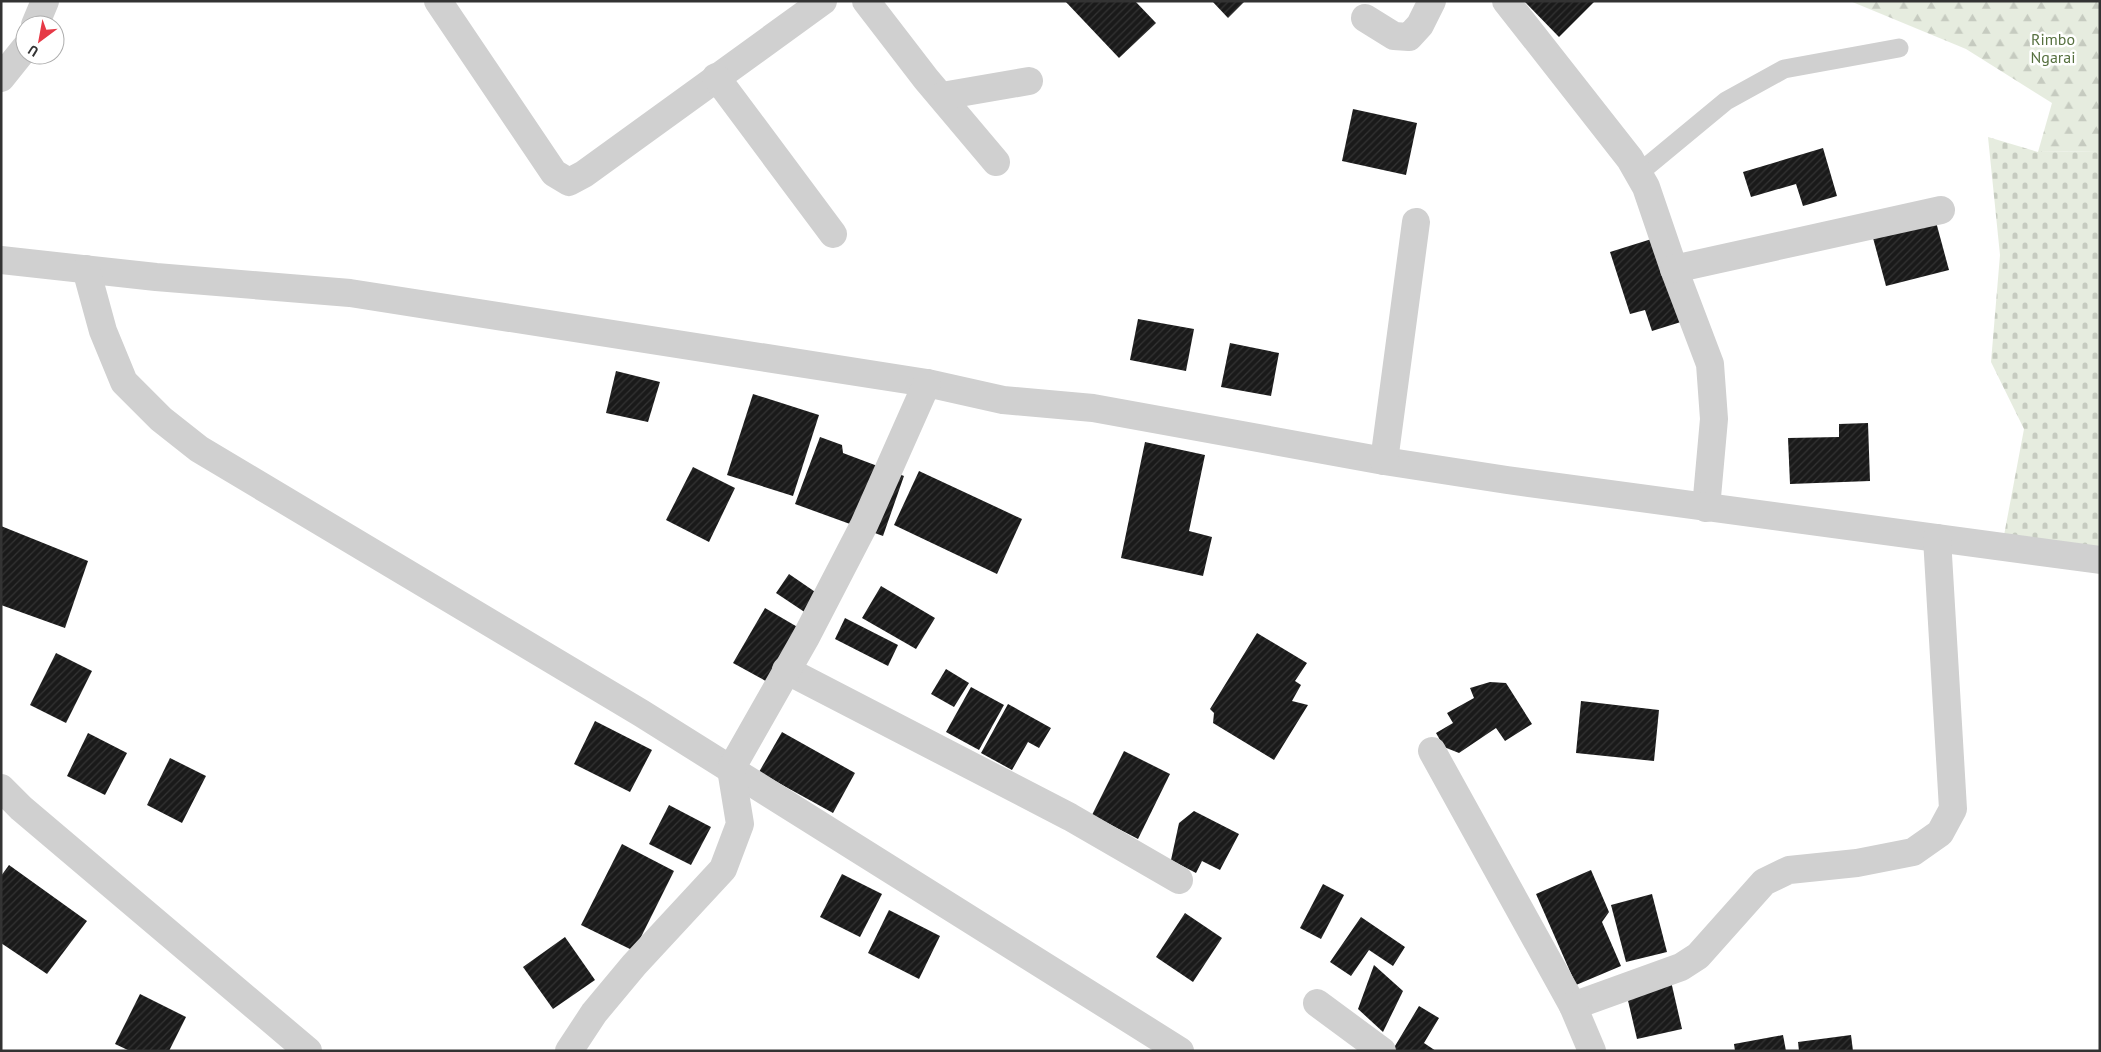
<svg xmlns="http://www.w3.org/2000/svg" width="2101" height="1052" viewBox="0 0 2101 1052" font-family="'PT Sans',sans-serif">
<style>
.forest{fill:url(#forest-firs)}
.cemetery{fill:url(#cemetery-stones)}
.building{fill:url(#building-hatch)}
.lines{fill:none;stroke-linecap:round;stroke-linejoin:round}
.service{stroke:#d0d0d0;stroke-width:19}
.minor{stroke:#d0d0d0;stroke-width:28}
.tertiary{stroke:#d0d0d0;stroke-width:28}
.labels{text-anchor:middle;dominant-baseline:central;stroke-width:5;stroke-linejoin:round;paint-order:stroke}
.park-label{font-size:16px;fill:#56703f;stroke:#fff}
</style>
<defs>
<pattern id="forest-firs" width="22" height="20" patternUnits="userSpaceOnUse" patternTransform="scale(1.25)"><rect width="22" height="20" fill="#e6ecdf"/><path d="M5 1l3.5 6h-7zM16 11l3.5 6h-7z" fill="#c6cbc0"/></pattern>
<pattern id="cemetery-stones" width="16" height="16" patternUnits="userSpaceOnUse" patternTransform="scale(1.25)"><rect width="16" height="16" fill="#e6ecdf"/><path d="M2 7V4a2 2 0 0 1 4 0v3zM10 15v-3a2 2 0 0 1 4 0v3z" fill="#c6cbc0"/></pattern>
<pattern id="building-hatch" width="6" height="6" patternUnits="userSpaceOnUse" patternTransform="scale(1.25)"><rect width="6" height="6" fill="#1a1a1a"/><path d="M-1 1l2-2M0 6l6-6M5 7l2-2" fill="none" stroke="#333"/></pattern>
</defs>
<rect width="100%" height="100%" fill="#fff"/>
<polygon class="forest" points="1850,1 2100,1 2100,151 2038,152 2052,103 1966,49"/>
<polygon class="cemetery" points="1988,137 2038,152 2100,151 2100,558 2002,546 2024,429 1991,362 2000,255"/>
<g class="building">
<polygon points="1065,1 1135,1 1156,23 1119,58"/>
<polygon points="1212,1 1245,1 1228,18"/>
<polygon points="1524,1 1595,1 1559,37"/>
<polygon points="1353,109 1417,123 1406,175 1342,161"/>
<polygon points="1823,148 1837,196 1803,206 1796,184 1751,197 1743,172"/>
<polygon points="1936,222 1949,270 1886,286 1873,238"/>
<polygon points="1658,237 1684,321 1652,331 1645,310 1630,314 1610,252"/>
<polygon points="1138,319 1194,329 1186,371 1130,360"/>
<polygon points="1230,343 1279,353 1271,396 1221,387"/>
<polygon points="616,371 660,382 648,422 606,413"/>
<polygon points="753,394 819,415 793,496 727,475"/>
<polygon points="1868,423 1870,481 1790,484 1788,438 1839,437 1839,424"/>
<polygon points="820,437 842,445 843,453 904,476 883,536 795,504"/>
<polygon points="1145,442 1205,455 1189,531 1212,537 1203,576 1121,558"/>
<polygon points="693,467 735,488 709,542 666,520"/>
<polygon points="919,471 1022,519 997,574 894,525"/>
<polygon points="1,526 88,561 65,628 1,605"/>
<polygon points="789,574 824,598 812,617 776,593"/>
<polygon points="881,586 935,618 916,649 862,618"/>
<polygon points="765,608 806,632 775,686 733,663"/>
<polygon points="845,618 898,645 888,666 835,639"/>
<polygon points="1257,633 1307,663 1295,681 1301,685 1292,701 1308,705 1274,760 1213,723 1214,713 1210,709"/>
<polygon points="56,653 92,671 66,723 30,705"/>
<polygon points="946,669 969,683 954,707 931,694"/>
<polygon points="1490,682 1506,683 1532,724 1505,741 1496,728 1459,753 1444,747 1436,733 1453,723 1447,713 1474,698 1470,688"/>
<polygon points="971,687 1004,705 979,750 946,732"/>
<polygon points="1581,701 1659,710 1654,761 1576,753"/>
<polygon points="1008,704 1051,728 1039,748 1028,742 1012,770 981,753"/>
<polygon points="595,721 652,750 630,792 574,764"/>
<polygon points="782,732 855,773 833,813 759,772"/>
<polygon points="88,733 127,753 105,795 67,776"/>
<polygon points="1124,751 1170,774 1138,839 1092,815"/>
<polygon points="170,758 206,776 182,823 147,805"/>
<polygon points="669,805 711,827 691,865 649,844"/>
<polygon points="1194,811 1239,834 1220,870 1202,861 1196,873 1171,860 1179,823"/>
<polygon points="622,844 674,871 634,951 581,925"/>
<polygon points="9,865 87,921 47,974 1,943 1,876"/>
<polygon points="1591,870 1609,912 1602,922 1621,966 1576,985 1536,894"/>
<polygon points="842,874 882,894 860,937 820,917"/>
<polygon points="1323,884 1344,895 1321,939 1300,928"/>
<polygon points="1652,894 1667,952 1626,962 1611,905"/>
<polygon points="889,910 940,936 919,979 868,953"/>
<polygon points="1185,913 1222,938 1193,982 1156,957"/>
<polygon points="1361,917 1405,947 1393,966 1369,950 1351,976 1330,962"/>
<polygon points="565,937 595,980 553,1009 523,967"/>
<polygon points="1667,964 1682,1029 1637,1039 1622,975"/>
<polygon points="1374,965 1403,991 1383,1032 1358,1009"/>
<polygon points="140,994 186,1017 169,1051 130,1051 115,1044"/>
<polygon points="1419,1006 1439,1018 1424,1043 1436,1051 1392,1051"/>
<polygon points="1783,1035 1786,1051 1735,1051 1734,1044"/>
<polygon points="1851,1035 1853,1051 1799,1051 1798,1042"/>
</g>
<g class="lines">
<polyline class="service" points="1639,173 1726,101 1784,69 1899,48"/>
<g class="minor">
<polyline points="438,1 554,173 569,182 584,174 823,1"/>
<polyline points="866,1 926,79 996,162"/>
<polyline points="1506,1 1630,159 1646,187 1674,269 1710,364 1714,419 1706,508"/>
<polyline points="1365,18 1394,36 1409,37 1420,25 1432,1"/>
<polyline points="716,77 833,234"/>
<polyline points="942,96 1029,81"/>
<polyline points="1,260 156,277 350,293 927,383 1003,400 1093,408 1384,461 1507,480 2100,560"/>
<polyline points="86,269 103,331 124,382 161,419 199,449 641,713 1180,1051"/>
<polyline points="1674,269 1941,210"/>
<polyline points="1384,461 1416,222"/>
<polyline points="786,670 1070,817 1179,880"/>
<polyline points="1432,751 1573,1006 1681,967 1698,956 1764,882 1789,870 1857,863 1913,852 1940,833 1953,809 1937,538"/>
<polyline points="1317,1003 1382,1051"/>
<polyline points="1573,1006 1592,1051"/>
<polyline points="569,1051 594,1013 634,965 723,869 740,824 731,769 806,637 864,525 927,383"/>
</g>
<g class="tertiary">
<polyline points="35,25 45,1"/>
<polyline points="1,78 25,48"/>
<polyline points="1,788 21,808 308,1051"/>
</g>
</g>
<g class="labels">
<g class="park-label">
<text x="2053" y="39">Rimbo<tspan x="2053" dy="18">Ngarai</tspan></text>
</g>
</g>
<rect width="2101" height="1052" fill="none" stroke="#333333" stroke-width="5"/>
<g transform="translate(40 40) rotate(212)"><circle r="24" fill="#ffffff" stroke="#adadad"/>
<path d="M0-4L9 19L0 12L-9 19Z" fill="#e63946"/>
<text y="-8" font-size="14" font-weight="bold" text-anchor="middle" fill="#333333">U</text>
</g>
</svg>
